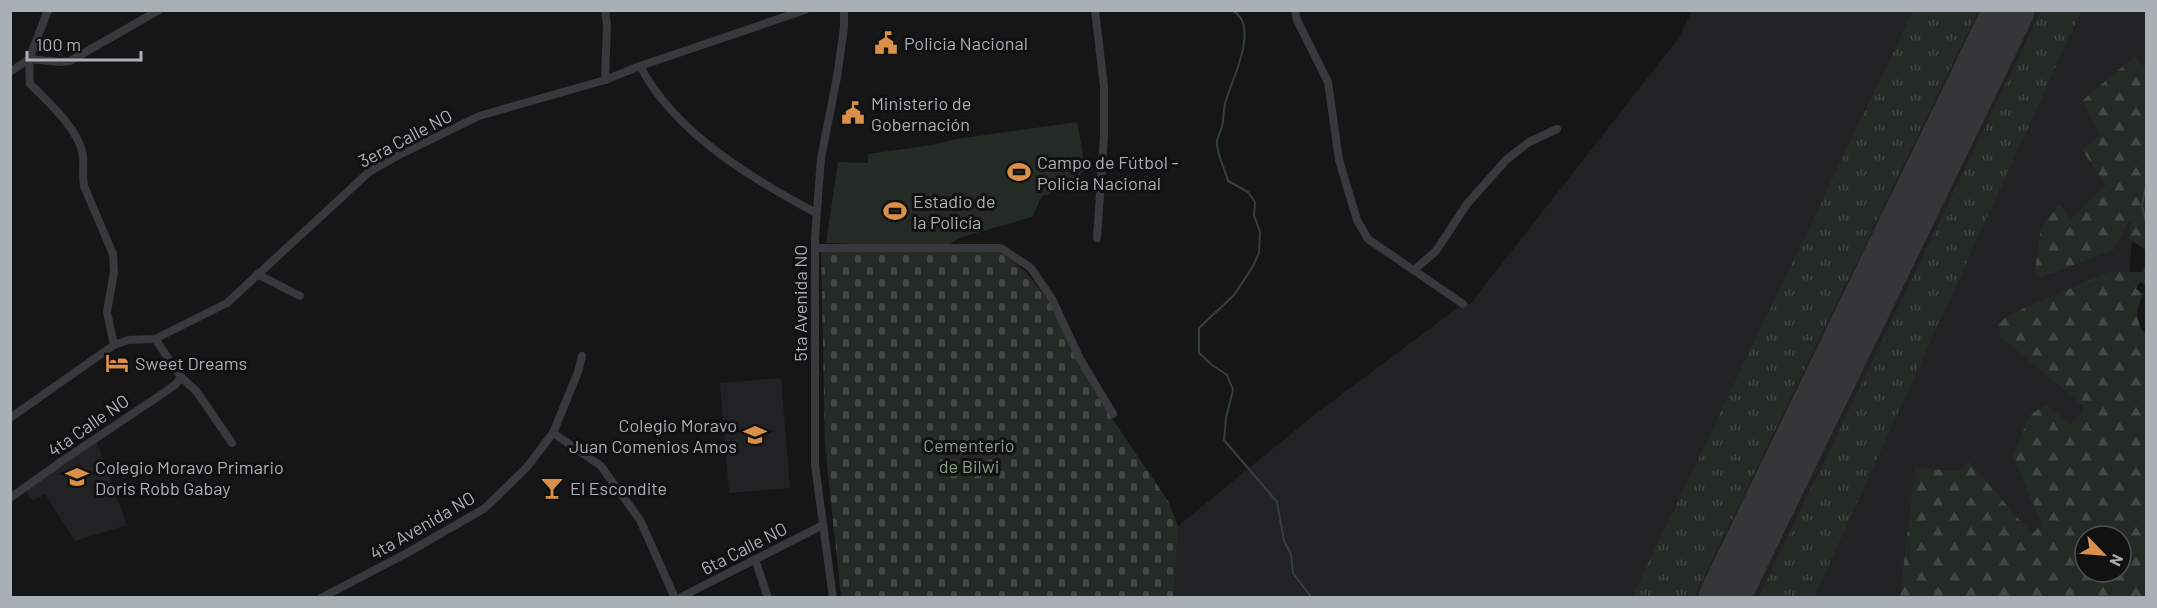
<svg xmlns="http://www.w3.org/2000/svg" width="2157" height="608" viewBox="0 0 2157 608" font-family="Barlow,sans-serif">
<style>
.built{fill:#222224}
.grass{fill:url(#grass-tufts)}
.forest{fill:url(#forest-firs);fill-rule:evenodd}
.cemetery{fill:url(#cemetery-stones)}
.pitch{fill:#242b24}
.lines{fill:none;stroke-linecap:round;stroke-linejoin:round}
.stream{stroke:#343f42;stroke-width:2}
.runway{stroke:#343638;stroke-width:51}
.minor{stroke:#37393c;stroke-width:8}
.labels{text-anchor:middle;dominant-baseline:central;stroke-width:6;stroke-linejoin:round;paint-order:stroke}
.poi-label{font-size:18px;fill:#a9afb5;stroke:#111112;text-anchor:start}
.street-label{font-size:18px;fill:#a9afb5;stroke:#111112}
.park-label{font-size:18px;fill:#869e83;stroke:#111112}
</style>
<defs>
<pattern id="grass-tufts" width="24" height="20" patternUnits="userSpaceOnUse" patternTransform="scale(1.5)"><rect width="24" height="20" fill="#242b24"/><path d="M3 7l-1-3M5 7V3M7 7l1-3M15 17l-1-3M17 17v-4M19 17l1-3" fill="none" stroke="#414742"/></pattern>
<pattern id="forest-firs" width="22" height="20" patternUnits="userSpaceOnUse" patternTransform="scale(1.5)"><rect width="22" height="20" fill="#242b24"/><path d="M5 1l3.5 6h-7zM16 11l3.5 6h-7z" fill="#414742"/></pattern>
<pattern id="cemetery-stones" width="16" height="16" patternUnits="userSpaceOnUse" patternTransform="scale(1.5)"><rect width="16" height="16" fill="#242b24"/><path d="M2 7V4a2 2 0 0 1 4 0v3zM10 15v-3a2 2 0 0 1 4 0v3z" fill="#414742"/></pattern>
</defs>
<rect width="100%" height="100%" fill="#161617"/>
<g class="built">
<polygon points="1692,11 2146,11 2146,89 2129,275 2137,325 2011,597 1174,598 1178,526 1319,411 1463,304 1470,304 1678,39"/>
<polygon points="781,378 790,488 729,493 720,383"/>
<polygon points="96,440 127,525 75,541 45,494 33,501 26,492 63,462"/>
</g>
<g class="grass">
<polygon points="1913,11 1978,11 1694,597 1632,597"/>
<polygon points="2041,11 2081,11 1814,597 1759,597"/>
</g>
<g class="forest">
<polygon points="2135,56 2142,66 2146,63 2146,250 2129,239 2131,222 2128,222 2113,250 2041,277 2036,276 2035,271 2041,228 2059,204 2071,219 2106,185 2082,150 2101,134 2082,101"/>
<path d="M 2146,263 L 2146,286 L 2140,282 L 2136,289 L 2144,294 C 2135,307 2135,323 2146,335 L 2146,597 L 1900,597 L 1915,468 L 1957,471 L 1969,462 L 2032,534 L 2042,524 L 2012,455 L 2031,414 L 2046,405 L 2071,425 L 2085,407 L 2000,336 L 1999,324 L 2008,315 L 2109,272 L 2143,272 ZM 2085,536 L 2121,536 L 2121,572 L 2085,572 Z"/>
</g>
<polygon class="cemetery" points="821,252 1000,252 1026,272 1048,300 1109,414 1168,501 1178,526 1174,597 841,597 825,446"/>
<path class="pitch" d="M 1077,122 C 1085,165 1094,185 1042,196 L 1032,217 L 962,237 L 948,245 L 911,246 L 826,243 L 838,162 L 868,163 L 868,154 L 932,145 L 957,139 Z"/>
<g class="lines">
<g class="stream">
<path d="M 1231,10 C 1261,23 1233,78 1226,100 C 1223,109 1224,118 1222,127 C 1220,132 1218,136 1217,141 C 1216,154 1225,168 1228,181 L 1248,192 L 1255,202 L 1254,215 L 1260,232 L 1259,253 L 1252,268 L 1234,295 L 1199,328 L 1199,353 L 1212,365 L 1227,375 L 1233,390 L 1226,418 L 1224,440 L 1277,502 L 1284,541 L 1291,554 L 1293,573 L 1312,598"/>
<polyline points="2146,140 2146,145"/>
<polyline points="2146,186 2142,205 2146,223"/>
</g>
<polyline class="runway" points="1724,598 2009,10"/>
<g class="minor">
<path d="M 48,10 L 29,59 L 30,84 C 48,101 81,132 83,157 C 84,167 82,176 84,186 L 113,254 L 114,272 L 107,312 L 114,345"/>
<polyline points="605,10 607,25 605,80"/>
<polyline points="1095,10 1104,87 1104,136 1097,238"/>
<polyline points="1295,10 1297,20 1328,82 1339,160 1357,220 1368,239 1463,304"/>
<path d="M 640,66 C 675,133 751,178 816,213"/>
<polyline points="10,72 29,59 60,62 70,61 159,10"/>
<polyline points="816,248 1001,248 1031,268 1052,299 1080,359 1113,414"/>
<polyline points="1414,270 1436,251 1467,204 1506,160 1529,142 1557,129"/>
<polyline points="257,274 300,296"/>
<polyline points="155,339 181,377 197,392 232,443"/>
<polyline points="10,418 114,345 128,340 155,339 227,303 369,172 395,157 479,116 605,80 640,66 805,10"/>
<polyline points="553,433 578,372 582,356"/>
<polyline points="10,498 62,461 165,392 176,384 181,377"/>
<polyline points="755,559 768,598"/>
<polyline points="321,598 409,552 485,508 527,467 553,433 601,466 640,520 675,598"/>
<polyline points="679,598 823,525"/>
<polyline points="833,598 815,465 815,237 821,158 837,77 844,28 844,10"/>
</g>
</g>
<defs>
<g id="civic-bare" transform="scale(1.8)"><path d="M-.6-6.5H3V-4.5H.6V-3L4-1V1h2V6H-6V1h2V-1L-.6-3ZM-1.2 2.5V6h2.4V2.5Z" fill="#db904a" stroke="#111112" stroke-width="2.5" paint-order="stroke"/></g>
<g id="stadium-bare" transform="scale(1.8)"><path d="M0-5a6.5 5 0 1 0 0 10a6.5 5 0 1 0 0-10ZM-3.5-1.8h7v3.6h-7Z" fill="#db904a" stroke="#111112" stroke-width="2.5" paint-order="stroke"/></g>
<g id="hotel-bare" transform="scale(1.8)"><path d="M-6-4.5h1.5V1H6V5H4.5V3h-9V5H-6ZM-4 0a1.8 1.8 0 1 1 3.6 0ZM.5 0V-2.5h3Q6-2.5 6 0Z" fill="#db904a" stroke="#111112" stroke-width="2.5" paint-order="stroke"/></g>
<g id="school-bare" transform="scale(1.8)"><path d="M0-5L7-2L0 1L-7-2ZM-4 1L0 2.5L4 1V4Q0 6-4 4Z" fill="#db904a" stroke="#111112" stroke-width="2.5" paint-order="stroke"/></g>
<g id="bar-bare" transform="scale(1.8)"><path d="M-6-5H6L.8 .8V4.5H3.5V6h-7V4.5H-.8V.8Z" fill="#db904a" stroke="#111112" stroke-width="2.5" paint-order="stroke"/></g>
</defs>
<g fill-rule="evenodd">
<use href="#civic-bare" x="886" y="43"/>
<use href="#civic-bare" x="853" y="113"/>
<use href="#stadium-bare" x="1019" y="172"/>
<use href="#stadium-bare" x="895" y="211"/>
<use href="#hotel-bare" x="117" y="363"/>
<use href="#school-bare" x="755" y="435"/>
<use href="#school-bare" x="77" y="477"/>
<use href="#bar-bare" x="552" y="488"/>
</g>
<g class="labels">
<g class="poi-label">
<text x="904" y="43">Policia Nacional</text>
<text x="871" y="103">Ministerio de<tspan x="871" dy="21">Gobernación</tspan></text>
<text x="1037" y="162">Campo de Fútbol -<tspan x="1037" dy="21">Policia Nacional</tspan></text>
<text x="913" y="201">Estadio de<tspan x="913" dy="21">la Policía</tspan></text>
<text x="135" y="363">Sweet Dreams</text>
<text x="737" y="425" text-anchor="end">Colegio Moravo<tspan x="737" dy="21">Juan Comenios Amos</tspan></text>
<text x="95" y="467">Colegio Moravo Primario<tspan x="95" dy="21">Doris Robb Gabay</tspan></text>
<text x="570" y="488">El Escondite</text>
</g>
<g class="street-label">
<text transform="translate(405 138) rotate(-28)">3era Calle NO</text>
<text transform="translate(800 303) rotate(-90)">5ta Avenida NO</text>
<text transform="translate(88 425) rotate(-35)">4ta Calle NO</text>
<text transform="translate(422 525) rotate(-30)">4ta Avenida NO</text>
<text transform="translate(744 548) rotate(-27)">6ta Calle NO</text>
</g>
<g class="park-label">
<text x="969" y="445">Cementerio<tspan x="969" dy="21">de Bilwi</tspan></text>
</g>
</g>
<rect width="2157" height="608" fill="none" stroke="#a9afb5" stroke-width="24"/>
<g transform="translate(2103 554) rotate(115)"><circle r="28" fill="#111112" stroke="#4e5053" stroke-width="1.5"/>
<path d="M0-4.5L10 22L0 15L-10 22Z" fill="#db904a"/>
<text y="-9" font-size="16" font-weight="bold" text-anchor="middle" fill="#a9afb5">N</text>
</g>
<path d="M27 51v9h114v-9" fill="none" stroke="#a9afb5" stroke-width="3"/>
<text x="36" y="51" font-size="18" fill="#a9afb5" stroke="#111112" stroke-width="4.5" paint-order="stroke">100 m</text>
</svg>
